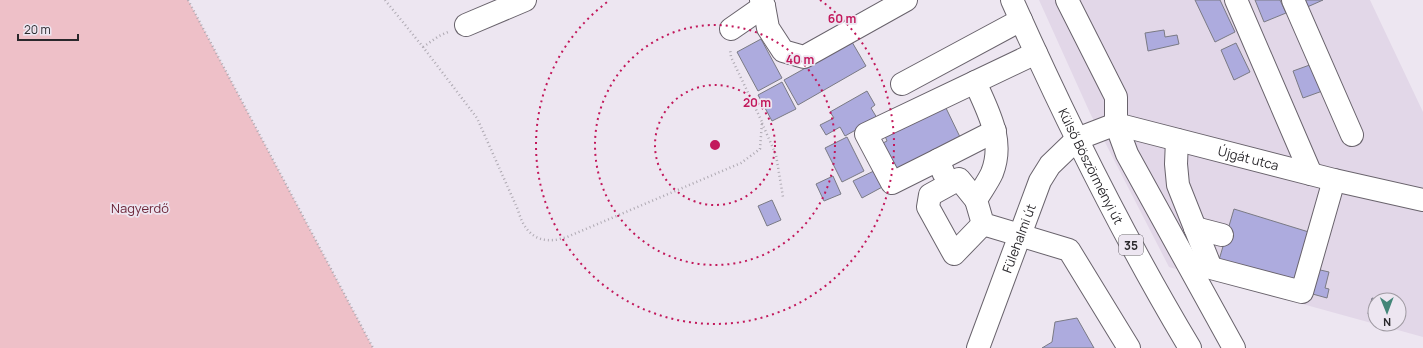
<svg xmlns="http://www.w3.org/2000/svg" width="1423" height="348" viewBox="0 0 1423 348" font-family="Manrope,sans-serif">
<style>
.built{fill:#e2d7e8}
.green{fill:#eec0c8}
.building{fill:#adabde;stroke:#7a7a84}
.lines{fill:none;stroke-linecap:round;stroke-linejoin:round}
.minor-casing{stroke:#69636c;stroke-width:24}
.major-casing{stroke:#69636c;stroke-width:24}
.path{stroke:#aea9b2;stroke-width:2.5;stroke-dasharray:1 3;stroke-linecap:butt}
.minor{stroke:#fff;stroke-width:22}
.major{stroke:#fff;stroke-width:22}
.ring{fill:none;stroke:#c2185b;stroke-width:2;stroke-dasharray:2 4}
.labels{text-anchor:middle;dominant-baseline:central;stroke-width:3.5;stroke-linejoin:round;paint-order:stroke}
.shield{fill:#ede6f1;stroke:#646167;stroke-width:1}
.shield-label{font-size:12px;font-weight:bold;fill:#2a282c}
.street-label{font-size:13px;fill:#2a282c;stroke:#ede6f1}
.park-label{font-size:13px;fill:#6c2538;stroke:#ede6f1}
.centre{fill:#c2185b;stroke:#ede6f1;stroke-width:2}
.ring-label{font-size:12px;text-anchor:middle;font-weight:bold;fill:#c2185b;stroke:#ede6f1;stroke-width:3.5;stroke-linejoin:round;paint-order:stroke}
</style>
<rect width="100%" height="100%" fill="#ede6f1"/>
<polygon class="built" points="1039,0 1370,0 1423,112 1423,337 1376,324 1399,324 1399,300 1375,300 1375,324 1169,267 1090,113"/>
<polygon class="green" points="0,0 188,0 373,348 0,348"/>
<g class="building">
<polygon points="1195,0 1220,0 1235,32 1215,42"/>
<polygon points="1255,0 1280,0 1286,13 1264,22"/>
<polygon points="1302,0 1323,0 1305,8"/>
<polygon points="1164,30 1165,37 1177,35 1179,44 1148,51 1145,33"/>
<polygon points="761,39 782,78 758,91 737,52"/>
<polygon points="852,42 866,66 798,105 784,80"/>
<polygon points="1236,43 1250,72 1234,80 1221,50"/>
<polygon points="1318,62 1328,89 1303,98 1293,71"/>
<polygon points="782,82 796,109 772,121 758,95"/>
<polygon points="867,91 875,105 871,108 877,118 845,136 840,127 826,135 820,125 834,118 830,112"/>
<polygon points="945,106 960,137 893,172 879,145 887,141 885,136"/>
<polygon points="847,137 864,171 842,182 825,148"/>
<polygon points="878,169 886,185 862,198 853,181"/>
<polygon points="833,176 841,194 824,201 816,184"/>
<polygon points="772,200 781,220 767,226 758,206"/>
<polygon points="1234,209 1312,233 1297,283 1219,260"/>
<polygon points="1316,269 1329,272 1325,288 1329,289 1327,298 1309,293"/>
<polygon points="1372,298 1380,300 1375,300 1375,316 1368,314"/>
<polygon points="1077,318 1094,348 1042,348 1052,342 1055,322"/>
</g>
<g class="lines">
<g class="minor-casing">
<g id="minor">
<polyline points="761,0 764,6 768,28 783,51 804,57 906,0"/>
<polyline points="1067,0 1116,97 1116,124 1127,154 1234,348"/>
<polyline points="1236,0 1311,174"/>
<polyline points="1293,0 1352,135"/>
<polyline points="466,25 525,0"/>
<polyline points="731,29 764,6"/>
<path d="M 975,82 C 988,112 1005,140 992,173 C 988,182 981,191 976,200 L 983,224 L 1069,250 L 1129,348"/>
<polyline points="902,84 1021,20"/>
<polyline points="1177,140 1176,164 1178,185 1211,268 1302,292 1334,180"/>
<polyline points="938,160 892,183 866,134 1036,53"/>
<polyline points="944,174 938,160 995,131"/>
<polyline points="976,200 959,179 930,195 928,207 954,254 983,224"/>
<polyline points="1195,228 1222,235"/>
<path id="s1" d="M 978,348 L 1040,181 L 1050,165 L 1077,139 L 1116,124 L 1334,180 L 1423,200"/>
</g>
</g>
<g class="major-casing">
<g id="major">
<path id="s2" d="M 1012,0 C 1065,119 1123,236 1190,348"/>
</g>
</g>
<g class="path">
<polyline points="188,0 373,348"/>
<path d="M 385,0 L 423,47 L 477,118 L 518,210 C 523,228 533,242 554,240 C 558,240 563,238 567,237 L 741,163 L 760,149 L 762,122 L 731,57 L 730,49"/>
<polyline points="423,47 439,36 448,32"/>
<polyline points="762,123 776,155 783,197"/>
</g>
<use href="#minor" class="minor"/>
<use href="#major" class="major"/>
</g>
<g class="ring">
<circle cx="715" cy="145" r="60"/>
<circle cx="715" cy="145" r="120"/>
<path d="M820 0A179 179 0 1 1 610 0"/>
</g>
<g class="labels">
<rect class="shield" x="1119" y="235" width="24" height="20" rx="3"/>
<g class="shield-label">
<text x="1131" y="245">35</text>
</g>
<g class="street-label">
<text stroke="none"><textPath href="#s1" startOffset="413">Újgát utca</textPath></text>
<text stroke="none"><textPath href="#s2" startOffset="184">Külső Böszörményi út</textPath></text>
<text stroke="none"><textPath href="#s1" startOffset="117">Fülehalmi út</textPath></text>
</g>
<g class="park-label">
<text x="140" y="208">Nagyerdő</text>
</g>
</g>
<circle cx="715" cy="145" r="6" class="centre"/>
<g class="ring-label">
<text x="842" y="23">60 m</text>
<text x="800" y="64">40 m</text>
<text x="757" y="107">20 m</text>
</g>
<g transform="translate(1387 312) rotate(179)"><circle r="19" fill="#ede6f1" stroke="#9f9aa2"/>
<path d="M0-3L7 15L0 10L-7 15Z" fill="#438678"/>
<text y="-6" font-size="11" font-weight="bold" text-anchor="middle" fill="#2a282c">N</text>
</g>
<path d="M18 34v6h60v-6" fill="none" stroke="#2a282c" stroke-width="2"/>
<text x="24" y="34" font-size="12" fill="#2a282c" stroke="#ede6f1" stroke-width="3" paint-order="stroke">20 m</text>
</svg>
